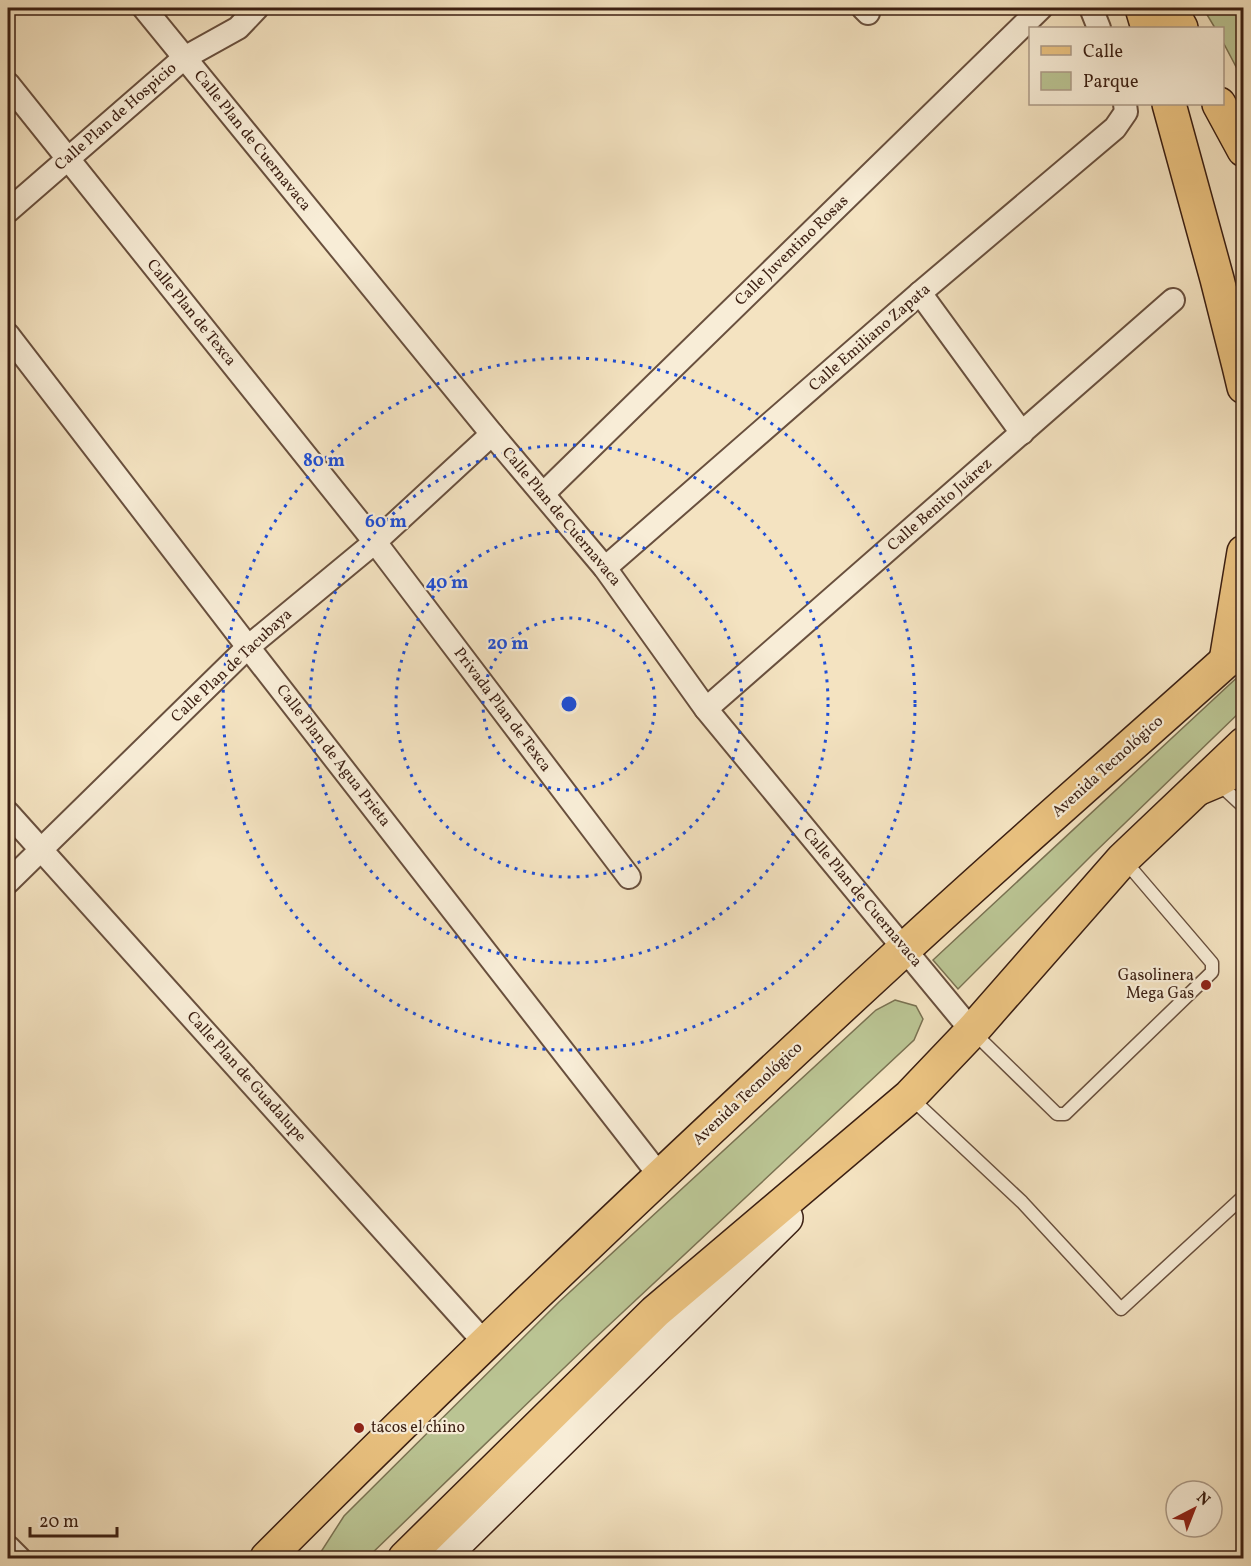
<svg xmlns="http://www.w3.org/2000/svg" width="1251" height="1566" viewBox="0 0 1251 1566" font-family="Vollkorn,serif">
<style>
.green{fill:#bac493;stroke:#7a7252;stroke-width:1.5}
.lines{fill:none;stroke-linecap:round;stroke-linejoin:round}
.lane-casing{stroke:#69503e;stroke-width:15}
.street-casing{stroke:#69503e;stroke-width:26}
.secondary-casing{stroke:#3b1f12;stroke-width:36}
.primary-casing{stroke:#3b1f12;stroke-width:36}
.highway-casing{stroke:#3b1f12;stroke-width:36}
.lane{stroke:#f8edd7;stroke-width:12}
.street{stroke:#f8edd7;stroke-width:22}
.secondary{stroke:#f8edd7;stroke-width:33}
.primary{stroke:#eac280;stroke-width:33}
.highway{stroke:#eac280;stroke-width:33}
.ring{fill:none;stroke:#1d4ed8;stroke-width:3;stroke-dasharray:3 6}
.poi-dot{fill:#8f2418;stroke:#f8edd7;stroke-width:2}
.labels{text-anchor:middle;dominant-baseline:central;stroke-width:4.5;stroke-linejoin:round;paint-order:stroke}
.street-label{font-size:16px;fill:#3b1f12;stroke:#f8edd7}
.poi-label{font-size:16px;fill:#3b1f12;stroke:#f8edd7;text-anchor:end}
.centre{fill:#1d4ed8;stroke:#f8edd7;stroke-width:3}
.ring-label{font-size:18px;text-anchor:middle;font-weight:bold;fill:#1d4ed8;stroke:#f8edd7;stroke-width:4.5;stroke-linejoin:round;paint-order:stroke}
</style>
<rect width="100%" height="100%" fill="#f4e3c1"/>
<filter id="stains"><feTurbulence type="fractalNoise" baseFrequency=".00333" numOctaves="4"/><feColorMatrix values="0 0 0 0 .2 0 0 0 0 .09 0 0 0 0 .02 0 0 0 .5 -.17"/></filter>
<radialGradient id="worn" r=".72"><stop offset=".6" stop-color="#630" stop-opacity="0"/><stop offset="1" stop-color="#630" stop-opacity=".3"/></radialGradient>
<g class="green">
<polygon points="1203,8 1243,8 1243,80 1223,42 1222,28 1215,28"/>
<polygon points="1243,672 1243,709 1093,854 958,989 933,960"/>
<polygon points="895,1000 916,1006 923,1019 914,1040 592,1341 367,1558 317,1558 344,1516 559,1302 876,1010"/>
</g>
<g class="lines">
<g class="lane-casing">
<g id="lane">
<polyline points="1217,782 1244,807"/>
<polyline points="973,1032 1057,1114 1065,1114 1212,972 1212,963 1124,860"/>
<polyline points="910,1097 1022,1202 1121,1309 1244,1196"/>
</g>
</g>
<g class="street-casing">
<g id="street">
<polyline points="144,8 492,434 605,568 706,709 972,1031"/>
<polyline points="863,8 868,13"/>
<polyline points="1091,8 1099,28"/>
<polyline points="8,84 375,542 629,877"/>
<polyline points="8,211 184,58 238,28 257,8"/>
<polyline points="920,293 1022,433"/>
<polyline points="8,335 248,647 660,1176"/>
<polyline points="543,494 1041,8"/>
<polyline points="605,568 920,293 1115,128 1126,112 1125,104"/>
<polyline points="706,709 1173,300"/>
<polyline points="8,813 485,1343"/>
<polyline points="8,882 248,647 375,542 492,434"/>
<polyline points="8,1547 19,1558"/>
</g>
</g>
<g class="secondary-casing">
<polyline id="secondary" points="441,1558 786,1218"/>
</g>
<g class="primary-casing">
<g id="primary">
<path d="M 267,1558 C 473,1351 686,1150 901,952 C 1008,853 1118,758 1226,661 L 1244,644"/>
<polyline points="405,1558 655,1312 910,1096 972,1031 1123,859 1244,744"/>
</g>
</g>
<g class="highway-casing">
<g id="highway">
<polyline points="1142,8 1148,28"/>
<polyline points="1170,8 1181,28"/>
<polyline points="1169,104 1217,279 1239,366 1244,387"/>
<polyline points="1219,104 1244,150"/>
<polyline points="1226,661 1244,552"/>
<polyline points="1197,789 1216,781 1244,765"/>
</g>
</g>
<use href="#lane" class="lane"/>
<use href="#street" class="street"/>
<use href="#secondary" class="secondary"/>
<use href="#primary" class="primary"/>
<use href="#highway" class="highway"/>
</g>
<g class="ring">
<circle cx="569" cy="704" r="86"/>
<circle cx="569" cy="704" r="173"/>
<circle cx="569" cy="704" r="259"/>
<circle cx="569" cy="704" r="346"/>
</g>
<g class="poi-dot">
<circle cx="1206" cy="985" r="6"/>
<circle cx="359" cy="1428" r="6"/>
</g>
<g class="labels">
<g class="street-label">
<text transform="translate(116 117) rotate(-41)">Calle Plan de Hospicio</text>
<text transform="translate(252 141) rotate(51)">Calle Plan de Cuernavaca</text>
<text transform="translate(792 251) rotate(-44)">Calle Juventino Rosas</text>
<text transform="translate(191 313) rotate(51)">Calle Plan de Texca</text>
<text transform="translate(870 338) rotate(-41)">Calle Emiliano Zapata</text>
<text transform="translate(940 505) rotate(-41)">Calle Benito Juárez</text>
<text transform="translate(561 517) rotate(50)">Calle Plan de Cuernavaca</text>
<text transform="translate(232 666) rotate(-43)">Calle Plan de Tacubaya</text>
<text transform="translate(502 710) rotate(53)">Privada Plan de Texca</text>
<text transform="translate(333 756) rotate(52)">Calle Plan de Agua Prieta</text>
<text transform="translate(1108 767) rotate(-42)">Avenida Tecnológico</text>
<text transform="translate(862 898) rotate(50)">Calle Plan de Cuernavaca</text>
<text transform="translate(246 1077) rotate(48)">Calle Plan de Guadalupe</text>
<text transform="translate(748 1094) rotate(-43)">Avenida Tecnológico</text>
</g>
<g class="poi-label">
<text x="1194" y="976">Gasolinera<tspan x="1194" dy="18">Mega Gas</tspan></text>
<text x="371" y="1428" text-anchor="start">tacos el chino</text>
</g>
</g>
<circle cx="569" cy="704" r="9" class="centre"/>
<g class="ring-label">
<text x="324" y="466">80 m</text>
<text x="386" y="527">60 m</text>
<text x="447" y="588">40 m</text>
<text x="508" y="649">20 m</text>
</g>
<rect width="1251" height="1566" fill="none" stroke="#f4e3c1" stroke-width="30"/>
<rect x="9" y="9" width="1233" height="1548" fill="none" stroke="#3b1f12" stroke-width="3"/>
<rect x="15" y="15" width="1221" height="1536" fill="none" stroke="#3b1f12" stroke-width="1.5"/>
<rect x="1029" y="27" width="195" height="78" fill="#f8edd7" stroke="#ac9b88" stroke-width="1.5"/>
<rect x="1041" y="46" width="30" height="9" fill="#eac280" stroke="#ac9b88" stroke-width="1.5"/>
<text x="1083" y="57" font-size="18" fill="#3b1f12">Calle</text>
<rect x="1041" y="72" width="30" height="18" fill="#bac493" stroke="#ac9b88" stroke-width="1.5"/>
<text x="1083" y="87" font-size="18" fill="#3b1f12">Parque</text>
<g transform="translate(1194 1509) rotate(42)"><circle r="28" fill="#f8edd7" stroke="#ac9b88" stroke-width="1.5"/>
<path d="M0-4.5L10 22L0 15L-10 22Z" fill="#8f2418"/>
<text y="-9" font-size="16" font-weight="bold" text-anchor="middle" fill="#3b1f12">N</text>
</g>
<path d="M30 1527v9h87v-9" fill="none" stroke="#3b1f12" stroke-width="3"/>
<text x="39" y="1527" font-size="18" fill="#3b1f12" stroke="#f8edd7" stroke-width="4.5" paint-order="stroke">20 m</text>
<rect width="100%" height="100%" filter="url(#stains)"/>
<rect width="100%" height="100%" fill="url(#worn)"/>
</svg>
